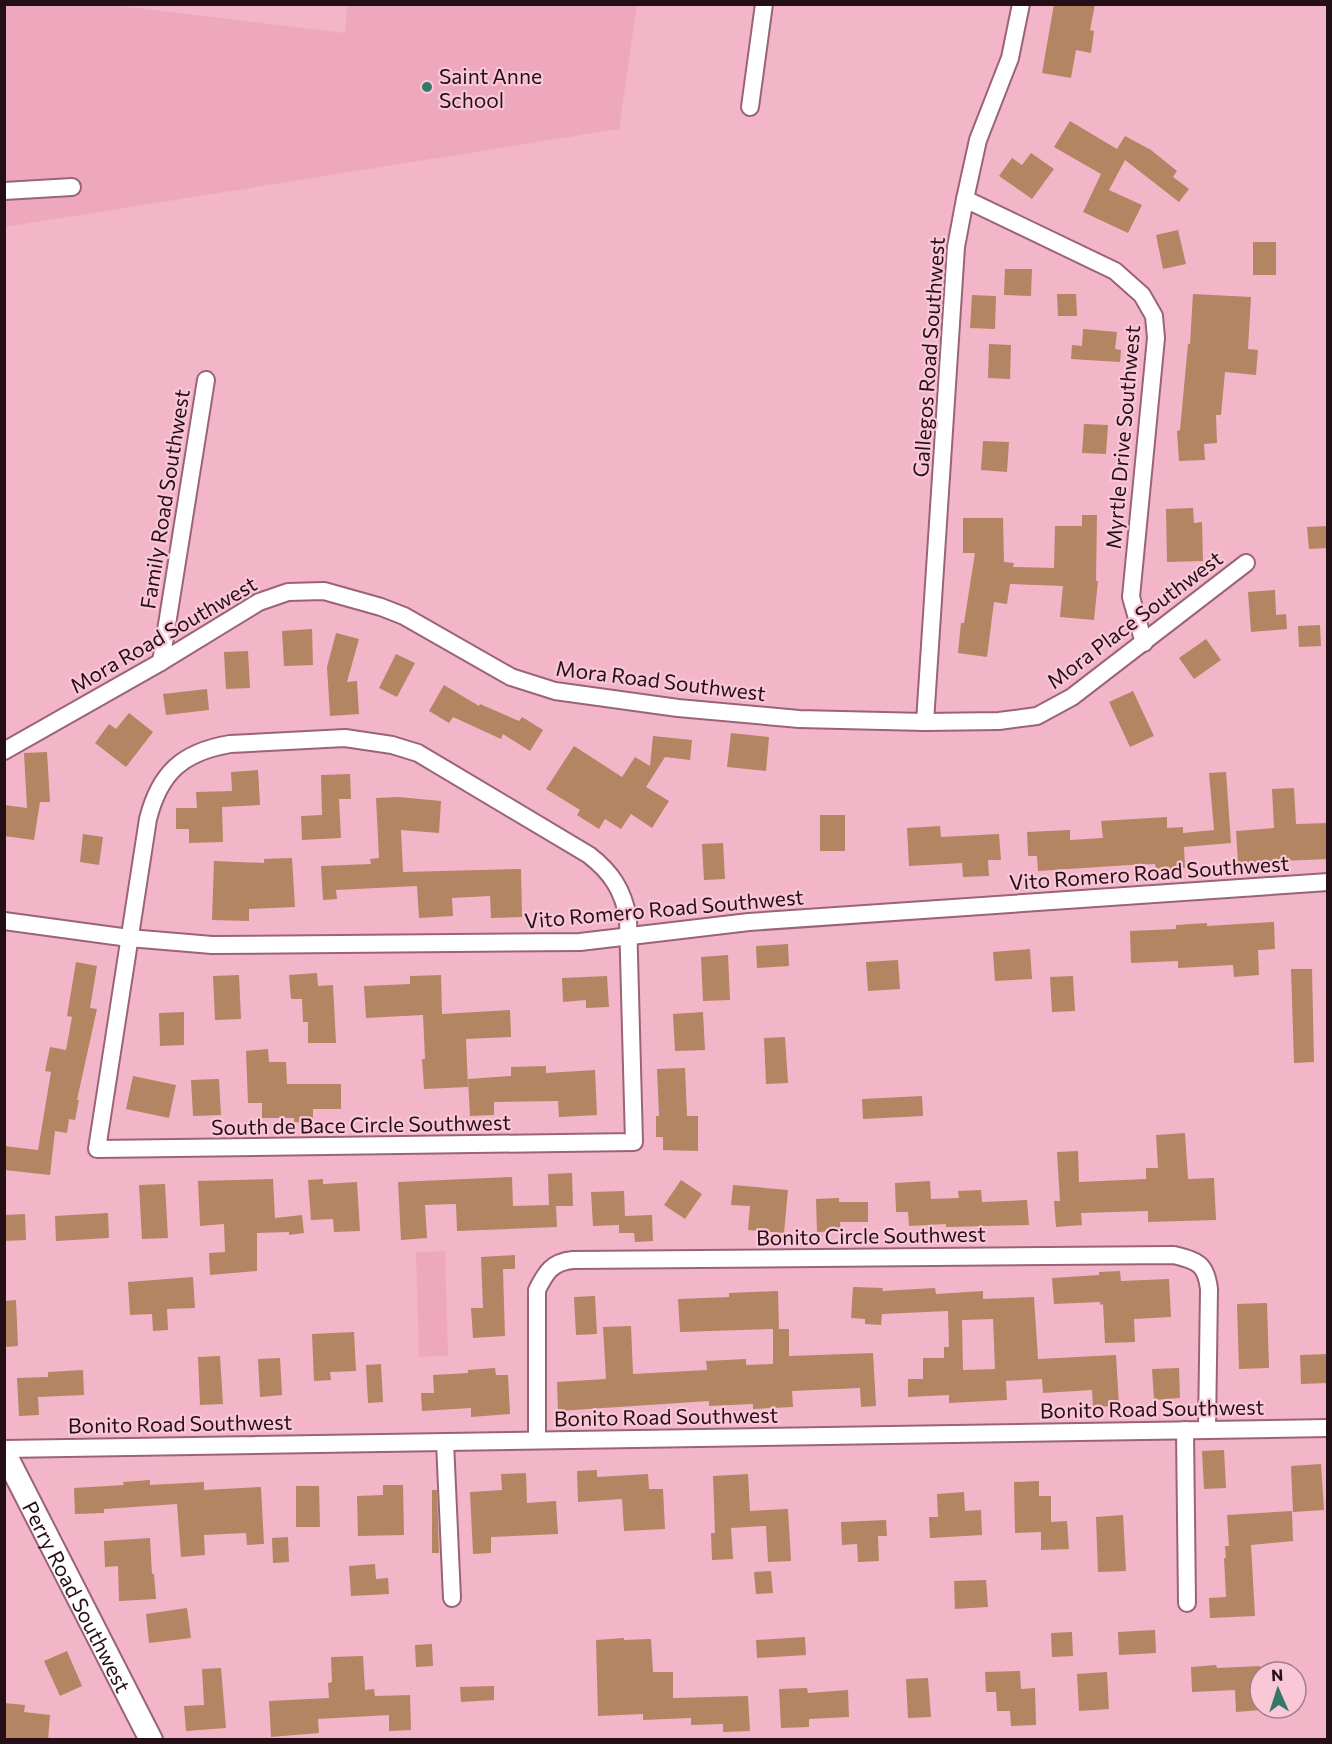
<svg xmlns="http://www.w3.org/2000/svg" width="1332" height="1744" viewBox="0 0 1332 1744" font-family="Commissioner,sans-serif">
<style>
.built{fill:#eda8be}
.building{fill:#b38562;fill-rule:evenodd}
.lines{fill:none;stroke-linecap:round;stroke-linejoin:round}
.street-casing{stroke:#9b6476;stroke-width:20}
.secondary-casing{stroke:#9b6476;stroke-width:26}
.street{stroke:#fff;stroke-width:16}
.secondary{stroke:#fff;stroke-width:22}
.poi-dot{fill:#34786a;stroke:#f9c7d6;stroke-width:2}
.labels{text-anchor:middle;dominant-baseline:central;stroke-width:4.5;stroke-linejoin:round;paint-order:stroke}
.poi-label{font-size:21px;fill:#250f17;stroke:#f9c7d6;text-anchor:start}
.street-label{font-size:21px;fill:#250f17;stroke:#f9c7d6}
</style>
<rect width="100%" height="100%" fill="#f3b6c9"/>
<g class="built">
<polygon points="5,5 113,5 345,33 347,5 637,5 619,129 5,227"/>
<polygon points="445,1251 448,1356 419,1357 416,1252"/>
</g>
<g class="building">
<polygon points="1054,4 1095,4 1090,30 1094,31 1091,53 1076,50 1071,78 1042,73"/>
<polygon points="1070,121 1117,149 1125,136 1151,150 1177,171 1173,177 1189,189 1179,202 1125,160 1109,190 1142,205 1128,233 1083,212 1101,174 1054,147"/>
<polygon points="1031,153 1054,169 1032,199 999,176 1012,158 1022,165"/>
<polygon points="1178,230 1186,264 1163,269 1156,235"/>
<rect x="1253" y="242" width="23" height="33"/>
<polygon points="1005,269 1032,269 1031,296 1004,295"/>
<polygon points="1057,294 1076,294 1077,316 1058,316"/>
<polygon points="1193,294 1251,297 1248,349 1258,350 1256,375 1225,372 1221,415 1216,415 1217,443 1204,444 1205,460 1179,461 1177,431 1180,430 1188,344 1190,344"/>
<polygon points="972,295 996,296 995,329 970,328"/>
<polygon points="1083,329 1117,332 1115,349 1121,350 1120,362 1071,359 1072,345 1082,346"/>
<polygon points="989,344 1011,345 1010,379 988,378"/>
<polygon points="1084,424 1108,425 1106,454 1082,453"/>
<polygon points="983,441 1009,442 1007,472 981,470"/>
<polygon points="1193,508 1194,523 1202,522 1203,561 1167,562 1166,509"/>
<polygon points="1082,515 1097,515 1096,581 1098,581 1094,620 1060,617 1063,586 1010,584 1007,604 994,602 987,657 958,653 961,623 964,623 975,553 963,553 963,518 1003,518 1004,562 1014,563 1013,567 1054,568 1055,526 1082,526"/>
<polygon points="1328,526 1328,548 1309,549 1307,527"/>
<polygon points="1275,590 1276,615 1286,614 1287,629 1251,632 1248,592"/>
<polygon points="1320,625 1321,646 1299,647 1298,626"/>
<polygon points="312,629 313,665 284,666 282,631"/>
<polygon points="336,633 359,639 347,682 357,681 359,714 330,716 327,667"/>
<polygon points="1206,639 1221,660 1194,679 1179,658"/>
<polygon points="248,651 250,688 226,689 224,652"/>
<polygon points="396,654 415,663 397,697 379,688"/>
<polygon points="444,685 479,706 480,704 519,721 522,717 543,730 530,751 503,734 501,739 453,717 449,723 429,711"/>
<polygon points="207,689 209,710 166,715 163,694"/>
<polygon points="1133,691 1154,736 1130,747 1109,702"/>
<polygon points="129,713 153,732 126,767 95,743 109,724 116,729"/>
<polygon points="731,733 769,737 766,771 727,767"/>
<polygon points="653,736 692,740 690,760 665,757 646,787 669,801 652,828 631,814 621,829 605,819 599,829 577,815 580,810 546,789 574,746 622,777 635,757 650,766"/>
<polygon points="47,752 50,802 40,802 34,840 4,836 4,805 27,808 24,753"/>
<polygon points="258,770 260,805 222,807 223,842 189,843 189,829 176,829 176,808 197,808 196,792 232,791 231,772"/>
<polygon points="1226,772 1231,843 1184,847 1185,868 1156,870 1155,864 1129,865 1038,871 1037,856 1028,856 1027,832 1070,830 1070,840 1103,838 1101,821 1167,817 1167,828 1183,827 1183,833 1214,830 1209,773"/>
<polygon points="350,774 351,799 339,799 341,838 302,840 301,816 322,815 321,775"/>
<polygon points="1294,788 1296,824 1328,823 1328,859 1238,863 1236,831 1274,828 1272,789"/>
<polygon points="398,797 441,801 439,833 401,830 403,872 521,869 522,917 491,918 490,896 452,898 453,916 419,918 417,886 336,890 337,899 323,900 321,866 371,864 370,859 379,858 376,798"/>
<rect x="820" y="815" width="25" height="36"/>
<polygon points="940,826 941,837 999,834 1001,860 988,860 989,876 963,877 962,863 909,866 907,828"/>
<polygon points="83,834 103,837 99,865 80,862"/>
<polygon points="723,843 725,879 704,880 702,844"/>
<polygon points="292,858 295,907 249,909 249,921 212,920 214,861 264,863 264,859"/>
<polygon points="1274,922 1275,949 1258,950 1259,975 1234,977 1233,965 1178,968 1178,961 1131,963 1130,931 1176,929 1176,925 1207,923 1207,926"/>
<polygon points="788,944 789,966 757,968 756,946"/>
<polygon points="1030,949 1032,979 995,981 993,952"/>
<polygon points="728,955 730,1000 703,1001 701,957"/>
<polygon points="898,960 900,989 868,991 866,962"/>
<polygon points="76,962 97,966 90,1008 97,1009 77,1100 79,1100 75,1120 69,1119 67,1133 55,1131 50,1175 4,1170 4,1146 38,1150 51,1072 45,1071 50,1047 66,1050 72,1017 67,1016"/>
<polygon points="1291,969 1312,969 1314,1062 1294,1063"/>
<polygon points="317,973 318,986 333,985 336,1043 308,1043 308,1022 303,1022 302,999 291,999 289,975"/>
<polygon points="239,975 241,1019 215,1020 213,976"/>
<polygon points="441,975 442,1014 510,1010 511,1037 466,1039 468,1087 424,1089 422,1059 425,1059 423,1015 366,1018 364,986 410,984 410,976"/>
<polygon points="607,976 609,1007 586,1008 586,1000 563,1002 562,978"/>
<polygon points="1073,976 1075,1011 1052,1012 1050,977"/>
<polygon points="184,1012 184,1045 160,1046 159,1013"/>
<polygon points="703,1012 705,1050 675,1051 673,1014"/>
<polygon points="785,1037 788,1083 766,1084 764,1038"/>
<polygon points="268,1049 269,1062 286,1062 287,1084 341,1084 341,1109 313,1109 313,1123 294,1122 294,1118 262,1118 262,1103 248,1103 246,1051"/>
<polygon points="546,1066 546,1073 595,1070 597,1115 559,1117 558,1101 494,1102 494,1115 470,1116 468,1079 511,1076 511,1067"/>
<polygon points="685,1068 687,1116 698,1116 698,1151 663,1150 663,1137 656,1137 656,1116 659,1116 657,1069"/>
<polygon points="133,1076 176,1085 169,1118 126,1109"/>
<polygon points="219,1079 221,1115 193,1116 191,1080"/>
<polygon points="922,1096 923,1116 863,1119 862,1099"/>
<polygon points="1185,1133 1188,1179 1214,1178 1216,1220 1148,1222 1148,1211 1081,1213 1082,1225 1056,1227 1054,1201 1060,1201 1057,1152 1078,1151 1079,1182 1146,1179 1146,1168 1158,1168 1156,1135"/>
<polygon points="572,1173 573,1206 556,1206 557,1227 457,1231 456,1204 425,1205 427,1238 401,1240 398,1182 512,1177 513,1206 549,1205 548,1174"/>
<polygon points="273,1179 275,1218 302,1215 304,1233 289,1235 289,1232 257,1233 257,1271 210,1275 209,1253 225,1252 224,1224 200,1226 198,1181"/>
<polygon points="323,1179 323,1184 357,1182 360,1231 334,1232 333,1219 311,1220 308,1180"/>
<polygon points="681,1180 702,1194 685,1219 664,1205"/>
<polygon points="930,1181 931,1199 959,1198 958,1191 981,1190 982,1202 1027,1200 1029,1225 946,1227 946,1224 909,1226 908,1212 896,1212 895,1183"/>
<polygon points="165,1184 168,1238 142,1239 139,1185"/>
<polygon points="733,1185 788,1190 784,1233 748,1230 750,1206 731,1205"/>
<polygon points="624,1191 625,1216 652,1215 653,1241 635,1242 634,1233 619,1233 619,1225 593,1226 591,1192"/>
<polygon points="839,1198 839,1202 868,1202 868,1222 840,1222 841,1231 817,1232 816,1199"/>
<polygon points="108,1213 109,1238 56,1241 55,1216"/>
<polygon points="25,1214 26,1240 4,1241 4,1215"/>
<polygon points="515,1255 515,1269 503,1269 505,1336 473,1338 471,1308 483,1308 481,1257"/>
<polygon points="1120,1271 1121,1281 1169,1279 1171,1317 1134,1319 1135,1342 1105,1343 1103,1304 1100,1305 1100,1302 1054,1304 1052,1278 1099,1275 1099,1272"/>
<polygon points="193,1277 195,1308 167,1309 168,1330 153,1331 152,1314 130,1315 128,1282"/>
<path d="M 853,1287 L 883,1288 L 882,1291 L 935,1288 L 936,1294 L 983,1291 L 983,1299 L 1034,1297 L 1038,1359 L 1116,1355 L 1119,1406 L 1093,1407 L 1092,1390 L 1043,1393 L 1042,1379 L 1006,1381 L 1007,1400 L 949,1403 L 949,1395 L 908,1397 L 908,1379 L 923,1379 L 923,1358 L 944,1358 L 944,1347 L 949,1347 L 948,1311 L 882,1314 L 881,1325 L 865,1324 L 865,1319 L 851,1318 ZM 993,1319 L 995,1369 L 963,1370 L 962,1320 Z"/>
<polygon points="778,1291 779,1329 789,1329 789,1356 873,1353 876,1406 861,1407 860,1388 792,1391 793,1407 753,1409 753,1404 709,1406 709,1401 558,1411 557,1382 606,1379 603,1327 631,1326 633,1374 707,1370 706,1361 746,1359 746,1365 773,1364 773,1329 680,1332 678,1299 729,1297 729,1293"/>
<polygon points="595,1296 597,1334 576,1335 574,1297"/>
<polygon points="16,1300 18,1346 4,1347 4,1301"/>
<polygon points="1267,1303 1269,1368 1239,1369 1237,1304"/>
<polygon points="354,1332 356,1371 330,1372 331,1380 314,1381 312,1334"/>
<polygon points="1328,1354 1328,1383 1301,1384 1300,1355"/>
<polygon points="220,1356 223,1404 200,1405 198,1357"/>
<polygon points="280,1358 282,1395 260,1397 258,1359"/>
<polygon points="381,1364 383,1402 368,1403 366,1365"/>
<polygon points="495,1368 496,1375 508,1375 510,1414 471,1417 471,1408 422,1411 421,1393 434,1393 433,1375 468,1373 468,1370"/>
<polygon points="1179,1368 1180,1398 1154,1400 1152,1369"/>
<polygon points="83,1370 84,1395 38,1397 39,1415 19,1416 17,1378 48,1377 48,1372"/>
<polygon points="1224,1450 1226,1488 1204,1489 1202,1451"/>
<polygon points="1321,1464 1324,1510 1293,1512 1291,1466"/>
<polygon points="597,1470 597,1477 648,1474 649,1489 663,1489 665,1529 624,1531 622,1499 578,1502 577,1471"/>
<polygon points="526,1473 527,1503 556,1501 558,1534 491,1537 491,1553 473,1554 470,1492 502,1490 501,1474"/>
<polygon points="748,1474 750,1511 788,1509 791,1561 768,1562 766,1526 731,1528 733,1559 712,1560 711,1533 715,1533 713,1476"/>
<polygon points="150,1480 150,1485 204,1482 204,1490 261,1487 264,1544 247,1545 246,1533 204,1535 205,1555 181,1557 177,1504 104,1509 104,1513 75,1514 74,1488 124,1485 123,1482"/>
<polygon points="1039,1481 1039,1496 1051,1496 1051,1522 1067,1521 1069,1549 1041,1550 1041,1532 1015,1533 1014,1482"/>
<polygon points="383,1485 403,1485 404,1535 358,1536 357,1496 383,1495"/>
<polygon points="296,1486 319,1486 320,1527 296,1527"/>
<polygon points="432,1490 437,1490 439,1553 432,1553"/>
<polygon points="964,1492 965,1511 981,1510 982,1535 930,1538 929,1517 938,1517 937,1494"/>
<polygon points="1292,1511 1293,1541 1251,1545 1255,1616 1210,1618 1209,1598 1226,1597 1224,1558 1226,1558 1225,1546 1229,1546 1227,1515"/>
<polygon points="1123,1515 1126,1571 1098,1572 1096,1517"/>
<polygon points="886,1520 887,1536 878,1536 879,1561 858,1562 857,1544 842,1545 841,1522"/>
<polygon points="288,1537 289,1562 273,1563 272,1538"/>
<polygon points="150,1538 152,1574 154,1574 156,1599 119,1601 118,1566 105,1567 104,1541"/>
<polygon points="375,1564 376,1579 388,1578 389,1594 351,1596 349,1566"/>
<polygon points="771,1571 773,1593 756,1594 754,1572"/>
<polygon points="986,1580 988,1607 955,1609 954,1581"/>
<polygon points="187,1608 191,1638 149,1643 146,1614"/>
<polygon points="1155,1630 1156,1653 1119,1655 1118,1632"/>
<polygon points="1072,1632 1073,1656 1052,1657 1051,1633"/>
<polygon points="805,1637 806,1655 757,1658 756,1640"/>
<polygon points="624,1638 624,1640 651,1639 653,1672 673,1672 673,1698 748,1696 750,1731 723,1732 723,1724 691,1725 691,1718 643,1720 643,1714 598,1716 596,1640"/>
<polygon points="432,1644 433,1666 416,1667 415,1645"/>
<polygon points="67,1651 82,1686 60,1696 44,1661"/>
<polygon points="363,1656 365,1690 374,1689 375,1696 410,1695 411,1730 389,1731 389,1715 318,1719 319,1733 271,1737 269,1701 329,1698 328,1683 332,1682 331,1657"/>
<polygon points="1216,1665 1217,1668 1260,1666 1260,1710 1236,1712 1235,1690 1192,1692 1191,1667"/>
<polygon points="221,1668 226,1728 186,1731 184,1706 204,1705 202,1669"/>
<polygon points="1020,1671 1021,1689 1035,1688 1036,1725 1011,1726 1010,1711 997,1711 996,1692 986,1692 985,1672"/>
<polygon points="1107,1672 1109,1709 1079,1711 1077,1674"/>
<polygon points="928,1678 931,1717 908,1718 906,1679"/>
<polygon points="494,1686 494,1700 461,1702 460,1687"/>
<polygon points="807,1688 808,1693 848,1690 849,1717 809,1719 809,1727 781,1728 779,1689"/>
<polygon points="4,1703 25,1705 24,1712 50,1715 48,1740 4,1740"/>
</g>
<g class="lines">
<g class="street-casing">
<g id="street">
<polyline points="750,107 764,4"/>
<polyline points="4,191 72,187"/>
<polyline points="965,199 1115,271 1142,295 1154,316 1156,338 1131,597 1144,643"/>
<polyline points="161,662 206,380"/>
<polyline points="925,722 956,247 965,199 978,140 1010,58 1021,4"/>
<path d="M 345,738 L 392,745 L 418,753 L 589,855 C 611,872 623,890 628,918 L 634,1142 L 97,1149 L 148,819 C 160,772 183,752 230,744 Z"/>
<polyline points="4,751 161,662 259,602 288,592 324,591 381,607 404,616 511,677 555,691 678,708 799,719 925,722 999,721 1037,716 1072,697 1246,563"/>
<polyline points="4,921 129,938 212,945 580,942 749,922 1328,882"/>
<polyline points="1185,1430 1187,1603"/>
<path d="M 537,1440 L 537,1290 C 546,1272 552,1262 573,1260 L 1174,1255 C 1198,1261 1206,1264 1209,1289 L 1207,1430"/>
<polyline points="445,1442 452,1598"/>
<polyline points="4,1449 1328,1428"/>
</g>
</g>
<g class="secondary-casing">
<g id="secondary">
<path id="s1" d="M 4,1452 L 151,1740"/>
</g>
</g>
<use href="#street" class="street"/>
<use href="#secondary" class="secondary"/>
</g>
<circle class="poi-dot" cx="427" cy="87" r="6"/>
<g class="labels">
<g class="poi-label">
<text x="439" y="75">Saint Anne<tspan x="439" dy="24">School</tspan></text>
</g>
<g class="street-label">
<text transform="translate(928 357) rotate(-86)">Gallegos Road Southwest</text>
<text transform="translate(1122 437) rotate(-85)">Myrtle Drive Southwest</text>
<text transform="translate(164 499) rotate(-81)">Family Road Southwest</text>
<text transform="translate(1134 619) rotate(-37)">Mora Place Southwest</text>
<text transform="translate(163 634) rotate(-30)">Mora Road Southwest</text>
<text transform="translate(661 680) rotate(7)">Mora Road Southwest</text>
<text transform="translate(1149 872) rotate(-4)">Vito Romero Road Southwest</text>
<text transform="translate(664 908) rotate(-5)">Vito Romero Road Southwest</text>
<text transform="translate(361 1124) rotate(-1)">South de Bace Circle Southwest</text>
<text transform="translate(871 1235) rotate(-1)">Bonito Circle Southwest</text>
<text transform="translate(1152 1408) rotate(-1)">Bonito Road Southwest</text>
<text transform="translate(666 1416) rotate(-1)">Bonito Road Southwest</text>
<text transform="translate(180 1423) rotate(-1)">Bonito Road Southwest</text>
<text stroke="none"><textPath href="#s1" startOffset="162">Perry Road Southwest</textPath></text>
</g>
</g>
<rect width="1332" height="1744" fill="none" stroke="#250f17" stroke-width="12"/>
<g transform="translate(1278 1690) rotate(357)"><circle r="28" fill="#f9c7d6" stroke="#a47d8a" stroke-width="1.5"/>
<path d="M0-4.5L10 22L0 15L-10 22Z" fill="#34786a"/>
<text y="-9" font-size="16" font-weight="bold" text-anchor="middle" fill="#250f17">N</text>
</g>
</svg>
